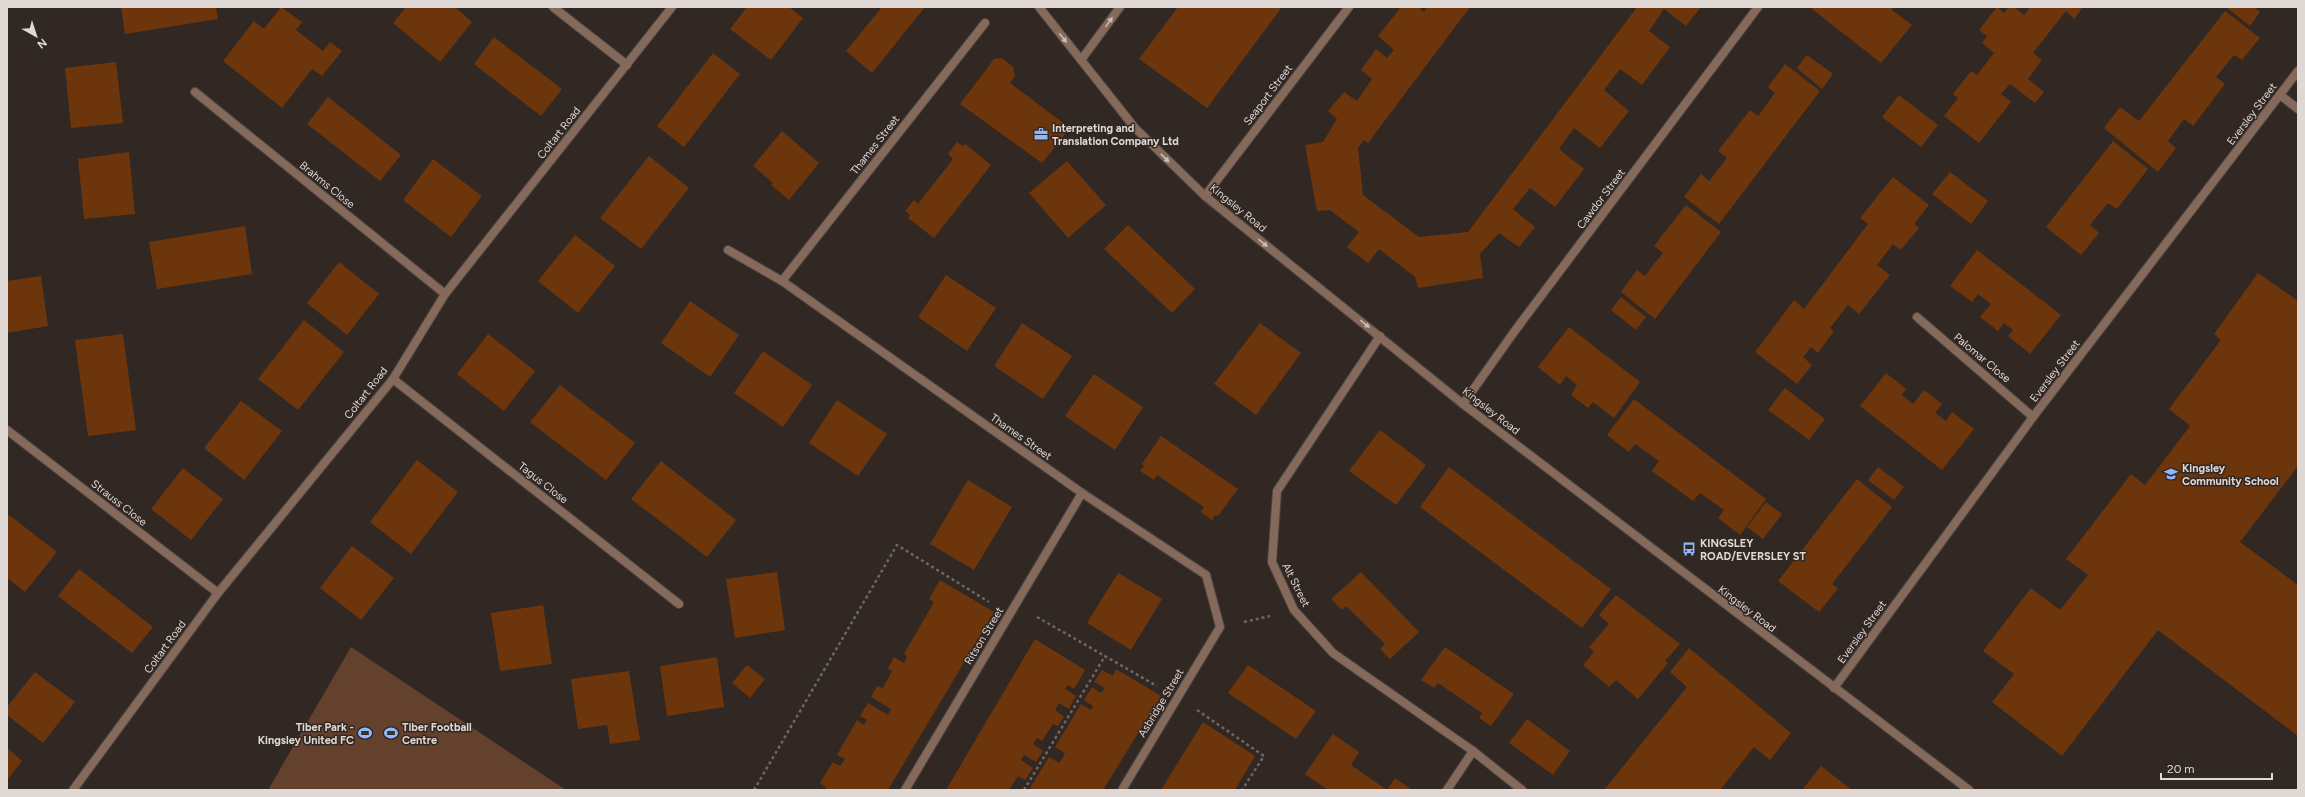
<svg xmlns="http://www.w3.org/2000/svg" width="2305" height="797" viewBox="0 0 2305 797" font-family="Figtree,sans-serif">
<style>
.green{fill:#63412d}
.building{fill:#6c350c}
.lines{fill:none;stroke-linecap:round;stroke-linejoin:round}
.service-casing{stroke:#4e443f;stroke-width:10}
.minor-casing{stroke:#4e443f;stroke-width:10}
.path{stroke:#6f6661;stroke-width:2.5;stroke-dasharray:3 3;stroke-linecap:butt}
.service{stroke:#856a5b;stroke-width:8}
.minor{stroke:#856a5b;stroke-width:8}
.oneway{fill:#c8bcb6}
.labels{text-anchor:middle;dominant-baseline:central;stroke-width:3;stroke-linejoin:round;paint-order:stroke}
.street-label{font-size:11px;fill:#dfd8d5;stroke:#322823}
.poi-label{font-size:11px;font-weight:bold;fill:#dfd8d5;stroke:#322823;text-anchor:start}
</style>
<rect width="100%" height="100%" fill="#322823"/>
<polygon class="green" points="351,647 566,790 268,790"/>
<g class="building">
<polygon points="121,7 216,7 218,19 125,34"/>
<polygon points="281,7 302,22 296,30 323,51 330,42 342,51 322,76 312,69 282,108 223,61 254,21 264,29"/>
<polygon points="406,7 455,7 472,22 440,62 393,23"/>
<polygon points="747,7 789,7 803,18 771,60 730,29"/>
<polygon points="882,7 925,7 872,73 846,51"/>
<polygon points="1178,7 1282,7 1207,108 1139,59"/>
<polygon points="1401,7 1418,7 1424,12 1427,7 1470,7 1368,143 1364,140 1358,148 1363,195 1419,237 1468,232 1637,7 1701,7 1686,26 1664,9 1649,31 1670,47 1642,85 1620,69 1604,90 1629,111 1600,148 1574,128 1559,149 1584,169 1555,207 1530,188 1513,209 1535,227 1519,247 1499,233 1480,254 1483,278 1418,288 1415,277 1379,249 1368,263 1356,254 1347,247 1359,232 1330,210 1317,211 1305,145 1323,142 1337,119 1328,111 1344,92 1357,101 1372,79 1361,70 1376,49 1387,58 1394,50 1378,36"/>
<polygon points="1814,7 1893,7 1892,10 1912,25 1881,63 1812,9"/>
<polygon points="1997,7 2004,13 2009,7 2014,7 2024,15 2030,7 2083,7 2074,19 2066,11 2033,53 2042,60 2028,79 2044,92 2035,103 2010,84 2001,94 2011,102 1979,143 1944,116 1958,98 1953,94 1971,71 1977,75 1994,53 1982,43 1987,36 1979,30"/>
<polygon points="2226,7 2254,7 2260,12 2250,26"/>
<polygon points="2225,11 2260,38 2242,60 2234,55 2216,77 2225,84 2193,126 2184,119 2168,141 2176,148 2158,172 2104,128 2120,107 2139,121"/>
<polygon points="494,37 562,89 541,116 474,64"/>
<polygon points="713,53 740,74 684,147 657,126"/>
<polygon points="1807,55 1833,74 1822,89 1797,68"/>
<polygon points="1002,58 1013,67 1015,76 1010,83 1070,128 1042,163 960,104 994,59"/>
<polygon points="116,62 123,123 71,128 65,68"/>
<polygon points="1785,64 1820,91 1719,224 1684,197 1701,174 1709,181 1727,158 1718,151 1750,110 1758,116 1775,93 1768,87"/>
<polygon points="1899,95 1938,125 1921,147 1882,117"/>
<polygon points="328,97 401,155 380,181 307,124"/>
<polygon points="782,131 819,163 789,200 771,185 773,183 753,166"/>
<polygon points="2113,141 2148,169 2117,209 2108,203 2090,225 2099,233 2081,255 2046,227"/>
<polygon points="957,142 963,146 965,144 991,165 934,238 908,218 910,215 905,211 914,200 918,204 953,159 948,154"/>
<polygon points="129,152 135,214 84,219 78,159"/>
<polygon points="649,156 689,188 641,249 600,218"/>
<polygon points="433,159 482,196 451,237 403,200"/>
<polygon points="1067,161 1106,205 1068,238 1029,193"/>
<polygon points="1950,172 1988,201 1971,224 1932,194"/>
<polygon points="1893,177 1929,205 1914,224 1919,228 1901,250 1893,244 1877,265 1890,275 1859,314 1848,305 1830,328 1834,331 1818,353 1811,347 1803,357 1812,365 1797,384 1755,352 1794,300 1804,309 1868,224 1860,218"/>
<polygon points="1686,205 1721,232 1655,319 1621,292 1637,270 1645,276 1654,264 1663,253 1654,246"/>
<polygon points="1128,225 1195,289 1172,313 1104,249"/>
<polygon points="245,226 252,274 157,289 149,242"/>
<polygon points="575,235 615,266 578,313 538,281"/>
<polygon points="1977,250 2061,315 2030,354 2008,336 2013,330 2004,323 1998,331 1980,317 1991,304 1978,294 1972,302 1950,286"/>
<polygon points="339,262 379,294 347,335 307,303"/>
<polygon points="2258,273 2298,301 2298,466 2240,542 2298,585 2298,736 2158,630 2062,756 1992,702 2014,674 1983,651 2031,588 2060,610 2088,575 2066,559 2131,474 2145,485 2190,426 2169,409 2221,340 2214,334"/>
<polygon points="946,275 996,308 967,351 918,317"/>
<polygon points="41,276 48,326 7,333 7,281"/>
<polygon points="1621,297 1646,317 1636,330 1611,310"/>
<polygon points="690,301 739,335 710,377 661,343"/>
<polygon points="304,320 344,352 298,410 258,379"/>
<polygon points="1022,323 1072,356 1043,399 994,366"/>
<polygon points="1260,323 1301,353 1256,415 1214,384"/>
<polygon points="1569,327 1640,382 1614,418 1593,402 1588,408 1571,395 1577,385 1566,376 1560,385 1538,367"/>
<polygon points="123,334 136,430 88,436 75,340"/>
<polygon points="488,334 535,371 504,411 457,374"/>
<polygon points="763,351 812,385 783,427 734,393"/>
<polygon points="1886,373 1906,389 1902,395 1913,404 1924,390 1942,404 1935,413 1946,421 1952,412 1974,429 1942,470 1860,406"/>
<polygon points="1094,374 1143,407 1115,450 1065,416"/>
<polygon points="560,385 635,443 606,480 530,422"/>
<polygon points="1785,388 1825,419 1809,440 1768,410"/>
<polygon points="1634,399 1766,499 1740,535 1718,518 1724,510 1700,493 1693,501 1652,471 1659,461 1635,444 1629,452 1607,435"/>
<polygon points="837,400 887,434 858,476 809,443"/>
<polygon points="241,401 282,431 244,480 204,448"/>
<polygon points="1380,430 1426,465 1396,505 1349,471"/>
<polygon points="1161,436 1238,489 1218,516 1215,515 1212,520 1201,512 1204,507 1157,475 1154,480 1140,471 1144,466 1142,464"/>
<polygon points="417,460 458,492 411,554 370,522"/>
<polygon points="661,461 736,520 707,557 631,499"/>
<polygon points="1449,467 1611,589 1582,628 1420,507"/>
<polygon points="1878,467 1904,487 1894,500 1868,480"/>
<polygon points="183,468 223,499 191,540 151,509"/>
<polygon points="1857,479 1892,507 1832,584 1838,588 1819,612 1778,581"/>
<polygon points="968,480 1012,507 974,570 930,544"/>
<polygon points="1766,502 1782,514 1763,539 1747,527"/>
<polygon points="9,515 57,552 25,592 7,578 7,518"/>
<polygon points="352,546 394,578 361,620 320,588"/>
<polygon points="79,569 153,627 132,653 58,596"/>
<polygon points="777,572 785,630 735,638 726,579"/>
<polygon points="1361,572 1419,632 1390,659 1380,649 1385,644 1346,606 1342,610 1331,599"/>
<polygon points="1118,573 1162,599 1131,650 1087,623"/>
<polygon points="940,580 994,612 888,790 825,790 826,787 820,783 833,762 840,766 845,759 837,755 857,720 864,725 867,720 860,716 868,703 888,715 891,709 871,697 877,686 883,688 892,671 888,668 894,657 904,663 907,656 904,654 934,602 929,599"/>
<polygon points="1616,595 1680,644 1665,661 1668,663 1638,699 1616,680 1609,687 1583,665 1594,652 1589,647 1609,624 1599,615"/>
<polygon points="543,605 552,664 500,671 491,613"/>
<polygon points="1035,639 1085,670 1074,689 1068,685 1065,689 1076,696 1069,709 1059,703 1055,710 1064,717 1058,726 1053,724 1042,741 1037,738 1033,744 1043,751 1036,762 1024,755 1021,760 1033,768 1025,780 1018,776 1009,790 946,790"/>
<polygon points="1445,647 1514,694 1491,726 1479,718 1482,713 1438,683 1434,688 1421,680"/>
<polygon points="1689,648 1791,733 1770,760 1754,747 1720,790 1604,790 1687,687 1670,672"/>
<polygon points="717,657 724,707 667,716 660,666"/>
<polygon points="747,665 765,679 750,698 732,683"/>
<polygon points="1248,665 1316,711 1296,739 1228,693"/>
<polygon points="1116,669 1161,696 1103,790 1034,790 1030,788 1049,757 1059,763 1062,759 1065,753 1055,747 1081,704 1091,710 1093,706 1084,700 1092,687 1101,693 1105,688 1094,682 1102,670 1113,676"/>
<polygon points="629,671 640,740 610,744 607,725 578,729 571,679"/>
<polygon points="35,672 75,702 43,743 7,715 7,707"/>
<polygon points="1527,719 1570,751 1553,775 1509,743"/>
<polygon points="1203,722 1255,756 1235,790 1161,790"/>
<polygon points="1333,734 1359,752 1351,765 1387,790 1395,778 1412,790 1328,790 1305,774"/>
<polygon points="7,748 22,761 7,780"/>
<polygon points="1821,766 1852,790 1802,790"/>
</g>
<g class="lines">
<g class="service-casing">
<polyline id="service" points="2280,95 2298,109"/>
</g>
<g class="minor-casing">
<g id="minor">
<polyline points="553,7 627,65"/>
<polyline points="1039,7 1135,128 1205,196 1463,404 1969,790"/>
<polyline points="1081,60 1120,7"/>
<polyline points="195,92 445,294"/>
<polyline points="1205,196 1349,7"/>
<polyline points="728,250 782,281 1082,493 1206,575 1220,627 1122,790"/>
<polyline points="782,281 985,23"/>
<polyline points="1917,317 2033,417"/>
<polyline points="1380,336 1277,491 1272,562 1294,610 1333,653 1473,751 1522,790"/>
<polyline points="393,379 679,604"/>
<polyline points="1463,404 1514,332 1758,7"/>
<polyline points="7,430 218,593"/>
<polyline points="1834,688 2033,417 2298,71"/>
<polyline points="73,790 218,593 393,379 445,294 672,7"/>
<polyline points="905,790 1082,493"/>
<polyline points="1447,790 1473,751"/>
</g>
</g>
<g class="path">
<polyline points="1037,617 1157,686"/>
<polyline points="1244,622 1270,616"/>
<polyline points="1197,710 1264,756 1242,790"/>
<polyline points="754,790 897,545 989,602"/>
<polyline points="1024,790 1105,656"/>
</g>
<use href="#service" class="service"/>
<use href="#minor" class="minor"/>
</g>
<defs><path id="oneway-solid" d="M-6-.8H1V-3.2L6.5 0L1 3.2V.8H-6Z"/></defs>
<g class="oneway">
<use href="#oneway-solid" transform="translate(1109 22) rotate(-54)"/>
<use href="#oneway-solid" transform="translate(1063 38) rotate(52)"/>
<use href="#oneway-solid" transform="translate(1165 158) rotate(44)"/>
<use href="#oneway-solid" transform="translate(1263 243) rotate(39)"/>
<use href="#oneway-solid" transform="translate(1365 324) rotate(39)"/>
</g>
<defs>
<g id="office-bare" transform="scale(1.08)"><path d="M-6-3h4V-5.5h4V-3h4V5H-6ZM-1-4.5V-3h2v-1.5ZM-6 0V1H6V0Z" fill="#90b8fd" stroke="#322823" stroke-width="2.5" paint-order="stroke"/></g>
<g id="school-bare" transform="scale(1.08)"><path d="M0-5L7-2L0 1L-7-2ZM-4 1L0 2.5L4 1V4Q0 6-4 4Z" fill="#90b8fd" stroke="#322823" stroke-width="2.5" paint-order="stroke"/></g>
<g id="bus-bare" transform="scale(1.08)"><path d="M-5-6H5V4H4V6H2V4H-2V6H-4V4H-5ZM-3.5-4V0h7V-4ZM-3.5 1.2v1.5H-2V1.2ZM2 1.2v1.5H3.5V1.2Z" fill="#90b8fd" stroke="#322823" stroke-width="2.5" paint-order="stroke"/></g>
<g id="stadium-bare" transform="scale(1.08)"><path d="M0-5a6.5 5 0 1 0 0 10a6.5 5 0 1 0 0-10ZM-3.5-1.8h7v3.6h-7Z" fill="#90b8fd" stroke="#322823" stroke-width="2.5" paint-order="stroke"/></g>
</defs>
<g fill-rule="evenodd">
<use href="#office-bare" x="1041" y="134"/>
<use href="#school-bare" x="2171" y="474"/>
<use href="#bus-bare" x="1689" y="549"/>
<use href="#stadium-bare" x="365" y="733"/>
<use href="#stadium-bare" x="391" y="733"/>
</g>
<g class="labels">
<g class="street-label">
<text transform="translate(1268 95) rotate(-53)">Seaport Street</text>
<text transform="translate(2252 114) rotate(-53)">Eversley Street</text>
<text transform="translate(559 133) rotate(-52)">Coltart Road</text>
<text transform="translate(875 145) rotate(-52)">Thames Street</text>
<text transform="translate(327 185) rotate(39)">Brahms Close</text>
<text transform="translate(1601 199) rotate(-53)">Cawdor Street</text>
<text transform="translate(1238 208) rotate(39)">Kingsley Road</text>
<text transform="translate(1982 358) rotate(40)">Palomar Close</text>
<text transform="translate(2055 371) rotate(-53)">Eversley Street</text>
<text transform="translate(366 393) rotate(-52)">Coltart Road</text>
<text transform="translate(1491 411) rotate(38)">Kingsley Road</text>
<text transform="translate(1021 437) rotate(35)">Thames Street</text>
<text transform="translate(543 483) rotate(38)">Tagus Close</text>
<text transform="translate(119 503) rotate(38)">Strauss Close</text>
<text transform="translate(1296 585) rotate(63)">Alt Street</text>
<text transform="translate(1747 609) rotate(37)">Kingsley Road</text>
<text transform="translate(1862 632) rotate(-54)">Eversley Street</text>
<text transform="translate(984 636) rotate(-59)">Ritson Street</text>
<text transform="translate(165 647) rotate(-54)">Coltart Road</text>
<text transform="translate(1161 703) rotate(-59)">Asbridge Street</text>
</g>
<g class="poi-label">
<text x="1052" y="128">Interpreting and<tspan x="1052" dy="13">Translation Company Ltd</tspan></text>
<text x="2182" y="468">Kingsley<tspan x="2182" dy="13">Community School</tspan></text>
<text x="1700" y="543">KINGSLEY<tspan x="1700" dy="13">ROAD/EVERSLEY ST</tspan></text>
<text x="354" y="727" text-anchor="end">Tiber Park -<tspan x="354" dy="13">Kingsley United FC</tspan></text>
<text x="402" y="727">Tiber Football<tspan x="402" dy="13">Centre</tspan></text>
</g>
</g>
<rect width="2305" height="797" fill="none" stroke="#dfd8d5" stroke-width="16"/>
<g transform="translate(36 36) rotate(141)" stroke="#322823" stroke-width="3" paint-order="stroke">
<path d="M0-3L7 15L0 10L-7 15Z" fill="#dfd8d5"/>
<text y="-6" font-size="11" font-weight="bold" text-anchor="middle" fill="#dfd8d5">N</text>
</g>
<path d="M2161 773v6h111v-6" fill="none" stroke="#dfd8d5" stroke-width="2"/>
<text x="2167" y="773" font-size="12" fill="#dfd8d5" stroke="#322823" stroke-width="3" paint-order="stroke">20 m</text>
</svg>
